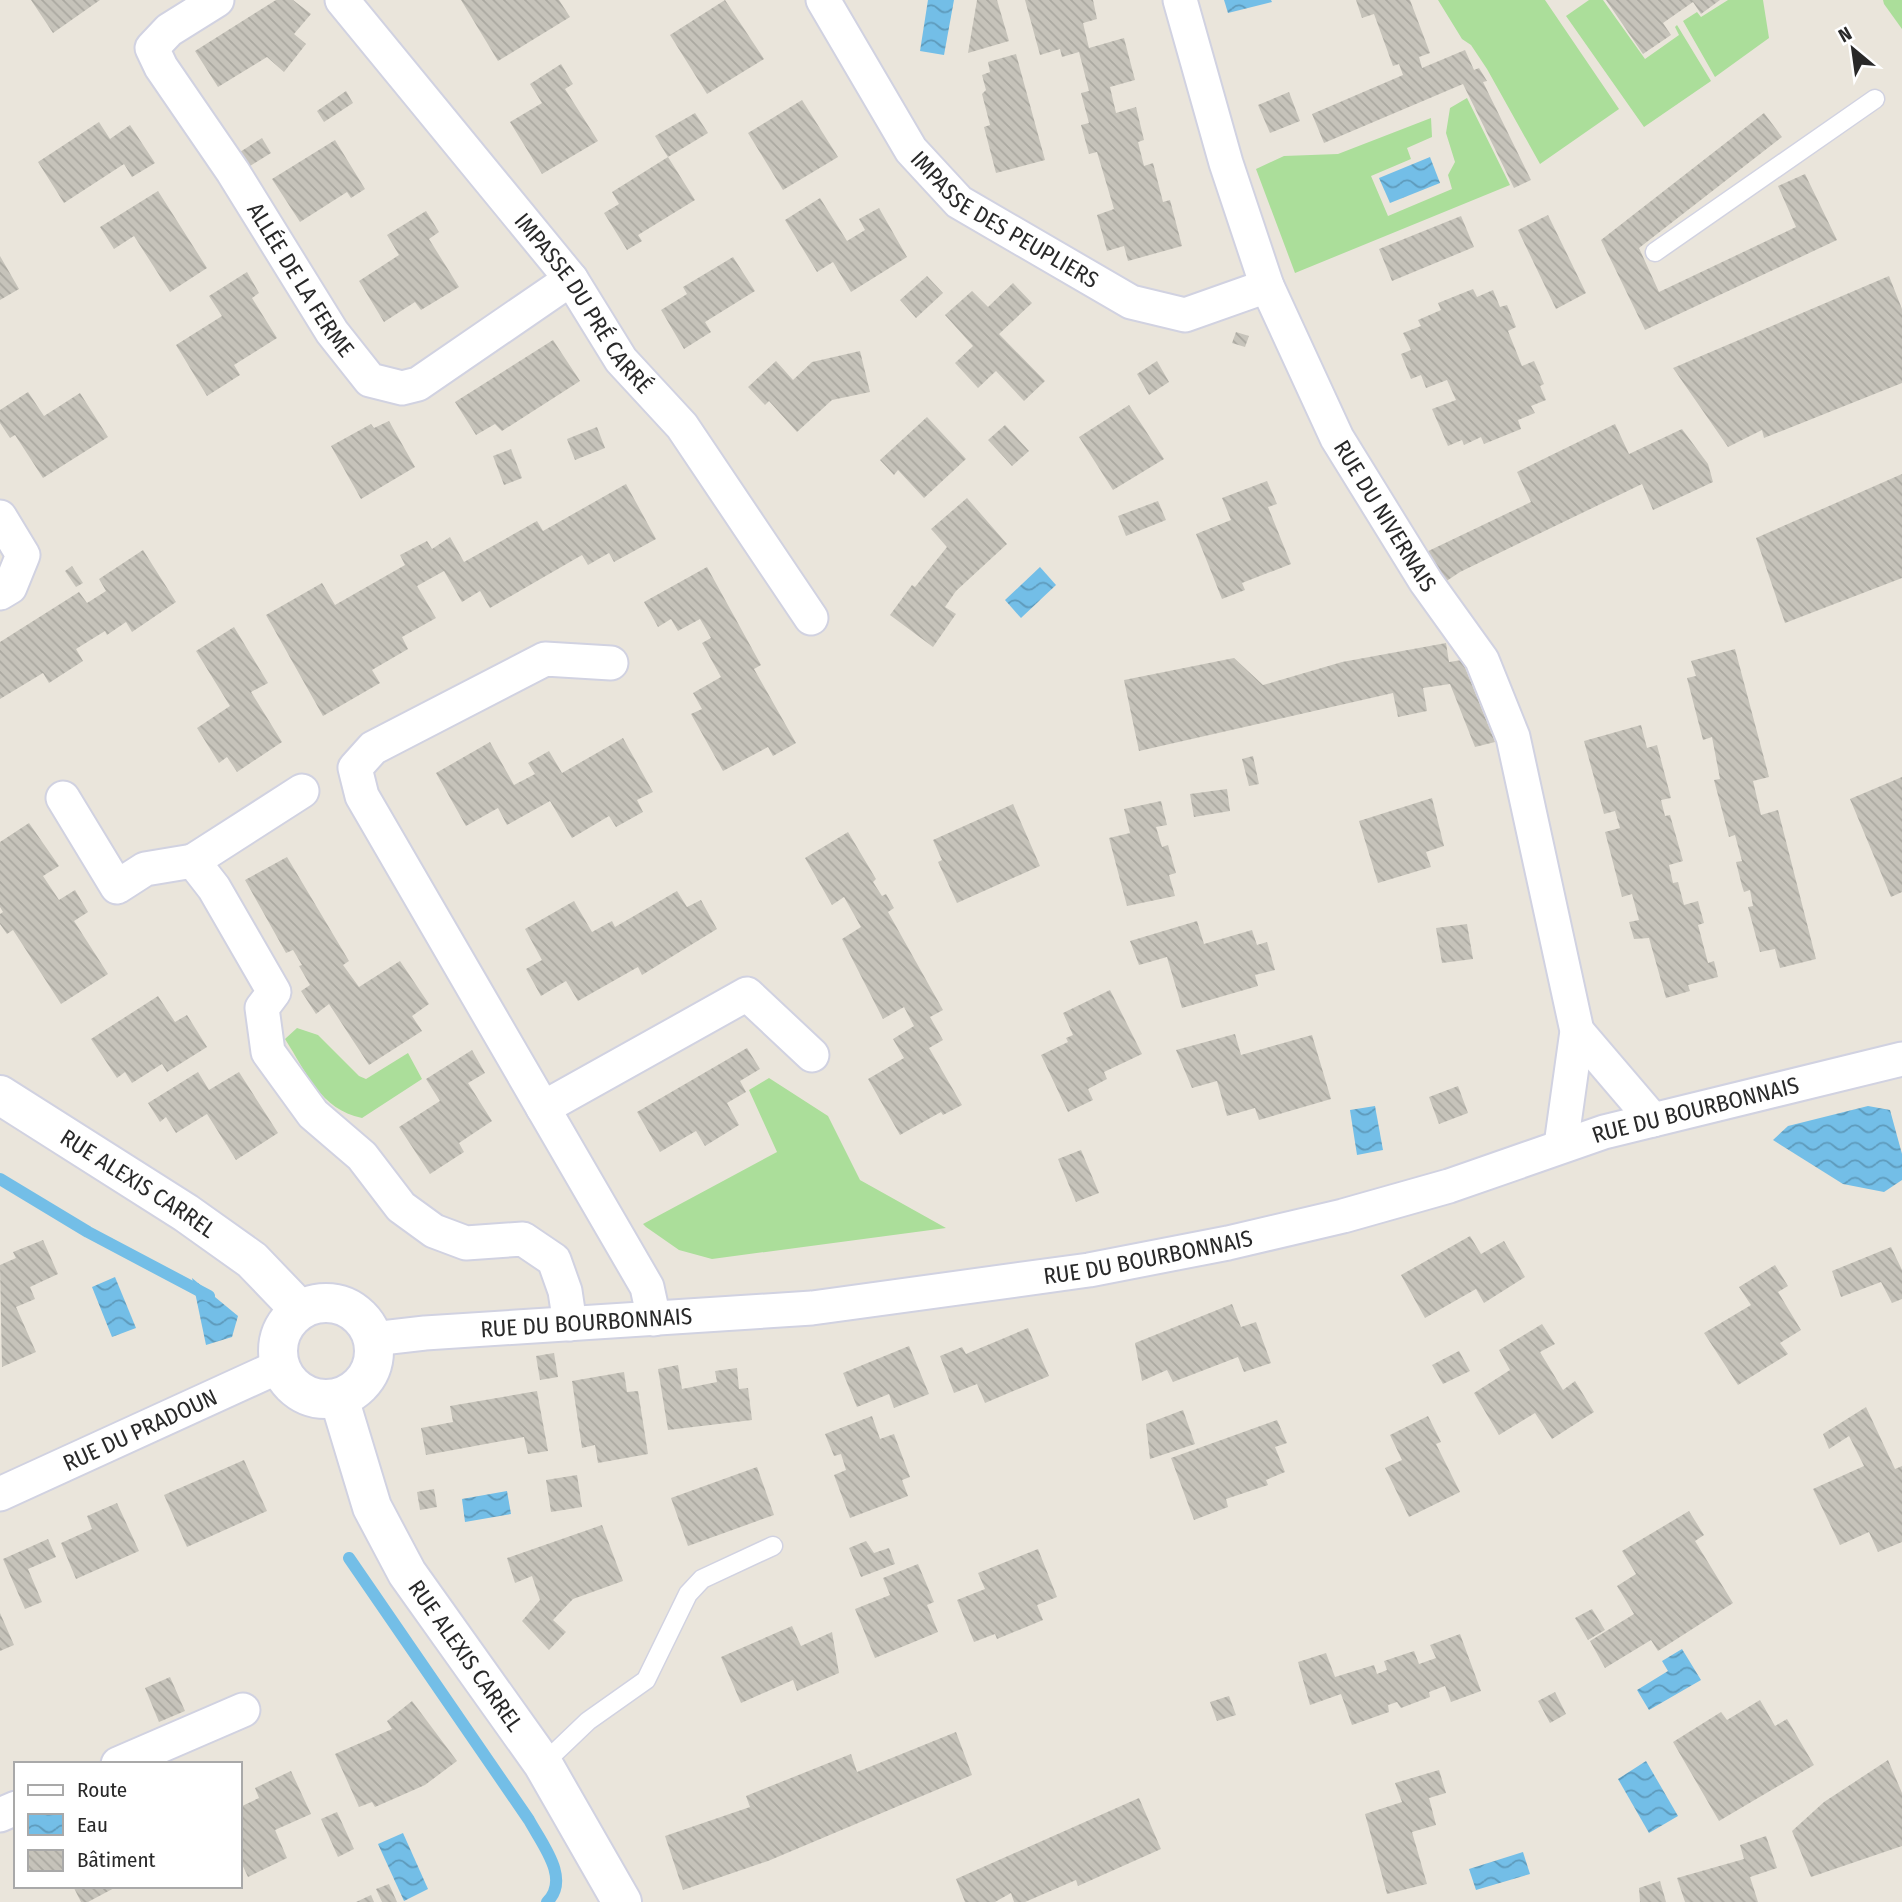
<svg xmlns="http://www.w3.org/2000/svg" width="1902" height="1902" viewBox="0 0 1902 1902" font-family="'Fira Sans Condensed',sans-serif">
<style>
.grass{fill:#abde9a}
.water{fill:url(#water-waves)}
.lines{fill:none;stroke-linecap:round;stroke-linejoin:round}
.stream{stroke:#73bee7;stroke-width:12}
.building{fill:url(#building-back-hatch)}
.service-casing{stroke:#d1d2e1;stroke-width:21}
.minor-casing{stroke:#d1d2e1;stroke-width:37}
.tertiary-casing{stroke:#d1d2e1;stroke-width:42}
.service{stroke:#fff;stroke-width:18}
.minor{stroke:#fff;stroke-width:33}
.tertiary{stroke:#fff;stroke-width:38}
.labels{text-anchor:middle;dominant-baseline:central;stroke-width:7;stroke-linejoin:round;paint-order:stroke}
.street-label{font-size:23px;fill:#292929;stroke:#fff}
</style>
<defs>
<pattern id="water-waves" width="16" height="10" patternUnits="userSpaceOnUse" patternTransform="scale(1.75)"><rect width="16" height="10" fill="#73bee7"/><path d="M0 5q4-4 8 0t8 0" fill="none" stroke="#5e9abb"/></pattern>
<pattern id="building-back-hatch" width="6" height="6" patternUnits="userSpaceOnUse" patternTransform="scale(1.75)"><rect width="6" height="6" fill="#c6c3ba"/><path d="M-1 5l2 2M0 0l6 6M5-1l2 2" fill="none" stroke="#aaa8a0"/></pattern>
</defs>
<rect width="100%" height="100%" fill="#eae5db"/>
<g class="grass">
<polygon points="1438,0 1545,0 1619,109 1540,164 1487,69 1471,45 1462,39"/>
<polygon points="1589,0 1603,0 1645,59 1679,35 1675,27 1677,25 1711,81 1644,127 1566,16"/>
<polygon points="1728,0 1763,0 1769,38 1715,77 1683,21 1697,12 1701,17"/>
<polygon points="1883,0 1902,0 1902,29 1884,4"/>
<polygon points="1467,98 1510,185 1295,273 1256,169 1284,156 1338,154 1431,118 1432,137 1407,148 1411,159 1371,176 1388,216 1452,189 1448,175 1455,162 1446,133 1450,108"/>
<path d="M 297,1028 L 318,1035 L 359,1076 L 366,1079 L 408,1053 L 422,1079 L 362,1118 C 320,1109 307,1073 285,1039 Z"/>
<polygon points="769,1078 828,1116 860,1180 946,1228 712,1259 679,1250 646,1227 643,1224 777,1152 749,1090"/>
</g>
<g class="water">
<polygon points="928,0 954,0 944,55 920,51"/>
<polygon points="1224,0 1271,0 1272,2 1228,13"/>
<polygon points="1430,157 1440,183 1390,203 1379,178"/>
<polygon points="1040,567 1056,585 1021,618 1005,600"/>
<polygon points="1375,1106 1383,1150 1357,1155 1350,1110"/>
<polygon points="1868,1106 1890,1110 1902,1154 1902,1180 1884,1192 1843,1184 1773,1140 1788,1126"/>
<polygon points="115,1277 136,1328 112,1337 92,1287"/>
<polygon points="192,1278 238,1316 232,1337 206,1345"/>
<polygon points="507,1491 511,1514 465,1522 462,1499"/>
<polygon points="1682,1649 1701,1680 1649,1710 1637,1690 1668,1671 1662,1661"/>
<polygon points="1646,1761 1678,1816 1649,1833 1618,1779"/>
<polygon points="403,1833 428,1889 404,1901 378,1844"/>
<polygon points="1523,1852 1530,1874 1476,1890 1469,1869"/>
</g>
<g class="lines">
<g class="stream">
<polyline points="0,1179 88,1232 209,1296"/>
<path d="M 349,1558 L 529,1820 C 542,1844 571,1879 547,1902"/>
</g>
</g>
<g class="building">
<polygon points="31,0 100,0 53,33"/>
<polygon points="276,0 293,0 311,14 294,34 306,44 284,72 267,57 218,87 195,51"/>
<polygon points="461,0 559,0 570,17 498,61"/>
<polygon points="725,0 764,59 707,94 670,35"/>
<polygon points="977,0 997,0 1009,41 968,53"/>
<polygon points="1025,0 1093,0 1097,19 1083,23 1089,48 1124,38 1135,80 1110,87 1116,113 1136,107 1144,140 1138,142 1144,166 1153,163 1163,202 1170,200 1182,246 1128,261 1124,246 1107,251 1097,215 1114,209 1097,152 1089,154 1081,125 1089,123 1081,93 1089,91 1079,52 1062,57 1060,49 1040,55"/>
<polygon points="1356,0 1410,0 1430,53 1419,57 1422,68 1465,50 1474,70 1479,68 1487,81 1483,82 1531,180 1514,188 1463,84 1324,143 1312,114 1403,75 1399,64 1393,66 1374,14 1362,18"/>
<polygon points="1606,0 1720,0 1701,14 1693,2 1663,23 1671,35 1643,54"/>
<polygon points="1016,54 1045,160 996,173 984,127 990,125 982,94 986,90 982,75 990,72 988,62"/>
<polygon points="561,64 573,84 565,89 598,141 542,174 510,122 542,103 530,84"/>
<polygon points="346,91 353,103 324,122 317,111"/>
<polygon points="1289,92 1300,121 1270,133 1258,105"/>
<polygon points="802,100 838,157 783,190 748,133"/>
<polygon points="695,113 708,133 668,157 655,136"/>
<polygon points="1764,113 1782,137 1639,248 1659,292 1796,227 1778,186 1805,174 1837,240 1645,330 1601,240"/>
<polygon points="99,122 110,139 130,125 155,163 132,177 124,164 64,203 38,162"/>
<polygon points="262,138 271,153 250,166 240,152"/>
<polygon points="335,140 365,189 351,198 347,192 300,222 272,179"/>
<polygon points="668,157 695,200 638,235 642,241 627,250 604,213 619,204 612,192"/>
<polygon points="158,191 207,268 170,292 134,236 114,249 100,227"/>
<polygon points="820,198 847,241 865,230 859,219 879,208 907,257 851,292 833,262 817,272 785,220"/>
<polygon points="426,211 439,232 429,239 459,287 421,310 415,302 384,322 359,281 399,255 387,235"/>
<polygon points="1548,215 1586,293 1556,309 1518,230"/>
<polygon points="1461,216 1474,247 1392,281 1379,249"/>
<polygon points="0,256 19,289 0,300"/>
<polygon points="733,257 755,291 705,322 711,332 684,349 661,310 687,294 683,287"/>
<polygon points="247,272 259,293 252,298 277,338 234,365 240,375 207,396 176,345 222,316 209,296"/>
<polygon points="927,276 943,293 916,318 900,300"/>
<polygon points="1889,276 1902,309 1902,383 1764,438 1762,430 1728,447 1673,368"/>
<polygon points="1013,283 1032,303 999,334 1045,381 1024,401 996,371 978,388 955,363 973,346 945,315 972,291 988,307"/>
<polygon points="1473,289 1477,297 1493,290 1500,307 1507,305 1516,327 1508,331 1522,366 1534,361 1544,384 1540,386 1546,400 1531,406 1535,413 1518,420 1521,429 1484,444 1481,437 1464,445 1462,440 1448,446 1432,409 1456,400 1447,380 1426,388 1421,375 1411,379 1401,354 1411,350 1403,333 1421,326 1418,320 1441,310 1438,303"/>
<polygon points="1236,332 1249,336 1245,347 1232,343"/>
<polygon points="553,340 580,381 502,431 495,424 476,435 455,402"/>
<polygon points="860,351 870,392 832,400 797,432 769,401 765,405 748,387 776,361 793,380 812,362"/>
<polygon points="1157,361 1169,382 1149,395 1137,374"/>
<polygon points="28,392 44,416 80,393 108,437 43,478 15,435 10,438 0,423 0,410"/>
<polygon points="1129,405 1164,459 1113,490 1079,437"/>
<polygon points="927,417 966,459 924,498 898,470 894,475 880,460"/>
<polygon points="389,421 415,467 361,499 331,446 371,424 374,428"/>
<polygon points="1615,424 1629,454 1682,429 1708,464 1713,482 1653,510 1642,484 1460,572 1445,582 1420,555 1531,502 1517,472"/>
<polygon points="1005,425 1029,451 1012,466 988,440"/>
<polygon points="597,427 605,448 575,460 567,439"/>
<polygon points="511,449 522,478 504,485 493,456"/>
<polygon points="1902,474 1902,578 1785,623 1756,538"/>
<polygon points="1267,481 1277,504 1268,507 1291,564 1242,583 1245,590 1222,599 1196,534 1231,520 1222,498"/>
<polygon points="626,484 656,539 614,562 609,553 588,565 582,555 490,608 480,591 462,602 444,571 417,586 436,618 402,637 408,649 372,670 380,683 323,716 266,615 322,583 335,605 405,565 400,555 427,541 432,549 450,537 464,562 537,521 543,531"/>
<polygon points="967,498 1007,544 956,591 945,607 956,614 933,647 890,615 912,585 915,587 947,547 931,529"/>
<polygon points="1158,501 1166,520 1126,536 1118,516"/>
<polygon points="143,550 176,602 132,632 126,622 107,635 105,631 76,649 83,661 49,683 43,673 0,699 0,642 79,592 87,603 106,591 99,579"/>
<polygon points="72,566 83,583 76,587 65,571"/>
<polygon points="707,567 761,665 754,669 796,743 773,756 768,747 723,771 691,714 702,709 693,693 721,677 702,643 711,638 700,619 678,631 671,619 658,627 644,602"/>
<polygon points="234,627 268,683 251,692 282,742 237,772 227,757 219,763 197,728 230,706 196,651"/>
<polygon points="1446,643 1449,662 1462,660 1495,742 1475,747 1450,684 1423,688 1427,711 1398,717 1393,693 1139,751 1124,680 1234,658 1263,685 1342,662"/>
<polygon points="1735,649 1769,777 1753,781 1761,815 1778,810 1816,959 1780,968 1775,949 1760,952 1748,907 1753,906 1750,890 1744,892 1742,886 1736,862 1742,861 1735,835 1729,837 1714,780 1720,779 1712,737 1703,740 1687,678 1696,676 1691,661"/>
<polygon points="1641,725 1647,748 1657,745 1671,798 1661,800 1665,816 1670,815 1683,861 1669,865 1673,883 1678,882 1684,905 1698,901 1704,923 1698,925 1708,963 1714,961 1718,977 1688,985 1690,991 1666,998 1649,938 1634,939 1629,922 1639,920 1632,894 1622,897 1605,832 1620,828 1615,811 1604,814 1584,741"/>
<polygon points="623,738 653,792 637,800 643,812 616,827 609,816 572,838 550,801 507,825 498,808 466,826 436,773 490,742 514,785 535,774 528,763 549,751 562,773"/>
<polygon points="1253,756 1259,784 1249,786 1242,759"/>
<polygon points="1902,777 1902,892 1891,897 1850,799"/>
<polygon points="1227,789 1230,811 1194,817 1190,794"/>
<polygon points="1432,798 1444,846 1426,852 1431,867 1378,883 1359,821"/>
<polygon points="1161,801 1167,825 1156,827 1162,847 1168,845 1176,873 1169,875 1175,896 1127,906 1109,838 1130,833 1124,809"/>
<polygon points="1013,804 1040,866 957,903 938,862 942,860 933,840"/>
<polygon points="29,823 59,866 43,876 59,900 75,890 88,912 74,921 108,974 61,1004 13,930 7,934 0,924 0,914 3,912 0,907 0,842"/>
<polygon points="848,832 876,879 873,882 882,896 886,894 894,908 888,912 943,1010 930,1017 943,1040 929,1048 962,1105 943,1115 941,1112 900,1135 868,1079 904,1058 893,1039 914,1026 904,1007 883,1019 842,939 861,927 844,897 832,905 805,858"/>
<polygon points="287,857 349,961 343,965 359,987 400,961 429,1004 412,1016 422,1031 369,1065 329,1004 316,1014 301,991 310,985 299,966 302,965 293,950 286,953 245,880"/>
<polygon points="677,891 687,907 701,900 717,929 642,975 638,967 578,1001 566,981 541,996 526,969 542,960 525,929 574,901 592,932 612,921 615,927"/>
<polygon points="1197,921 1204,944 1252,930 1257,945 1267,942 1275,970 1255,975 1258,986 1182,1008 1167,957 1139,965 1130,941"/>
<polygon points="1467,924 1473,959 1442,963 1436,928"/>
<polygon points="1110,990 1142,1054 1104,1072 1107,1079 1088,1089 1093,1100 1068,1112 1041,1055 1068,1042 1066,1038 1073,1035 1063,1013"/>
<polygon points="158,996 175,1022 187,1015 207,1047 167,1072 162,1064 132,1083 125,1072 117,1078 91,1039"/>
<polygon points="1235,1034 1241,1055 1312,1035 1331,1099 1259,1120 1255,1108 1227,1116 1217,1081 1192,1088 1176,1050"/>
<polygon points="747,1048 760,1069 740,1081 746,1092 727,1103 739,1125 705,1146 696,1131 660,1152 637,1112"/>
<polygon points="472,1050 485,1073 468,1083 492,1121 459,1143 464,1152 430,1174 399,1127 440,1101 426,1079"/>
<polygon points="198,1072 209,1090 239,1072 278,1133 236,1160 207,1114 176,1133 166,1117 160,1122 148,1103"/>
<polygon points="1458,1086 1468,1113 1439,1124 1429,1097"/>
<polygon points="1081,1150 1099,1193 1076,1202 1058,1159"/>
<polygon points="1470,1236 1481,1254 1504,1241 1525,1277 1484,1303 1476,1289 1425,1318 1401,1275"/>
<polygon points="43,1240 58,1274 30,1287 35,1299 16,1307 36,1352 2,1367 0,1265 16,1258 13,1252"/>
<polygon points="1891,1247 1902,1270 1902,1299 1892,1303 1881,1282 1841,1297 1832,1271"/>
<polygon points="1775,1265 1788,1286 1778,1292 1801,1330 1780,1343 1788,1354 1738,1385 1704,1333 1751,1305 1739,1287"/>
<polygon points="1232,1304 1241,1327 1256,1322 1271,1363 1244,1372 1238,1357 1173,1382 1167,1370 1142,1381 1135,1343"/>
<polygon points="1542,1324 1555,1344 1540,1352 1563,1390 1575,1381 1594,1412 1552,1439 1535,1413 1499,1435 1474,1393 1510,1370 1499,1350"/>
<polygon points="1028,1328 1049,1376 985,1403 977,1384 954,1393 940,1356 962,1347 966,1354"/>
<polygon points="909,1346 929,1394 894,1408 889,1394 857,1407 843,1373"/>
<polygon points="1459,1351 1470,1371 1443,1384 1432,1365"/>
<polygon points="554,1353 558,1377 540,1380 536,1356"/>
<polygon points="678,1365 682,1389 717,1382 715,1371 737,1368 739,1389 748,1388 752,1420 668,1430 658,1369"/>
<polygon points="624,1372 627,1392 638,1391 648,1454 598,1463 595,1445 582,1448 572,1381"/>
<polygon points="537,1391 548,1451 528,1454 524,1437 426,1455 421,1428 453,1422 450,1406"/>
<polygon points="1866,1407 1895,1469 1902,1466 1902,1542 1878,1552 1869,1532 1840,1545 1813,1489 1864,1466 1849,1436 1829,1449 1823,1434"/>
<polygon points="1183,1410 1195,1444 1150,1459 1146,1424"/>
<polygon points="872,1416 880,1439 894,1434 910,1477 902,1480 908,1496 850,1518 834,1475 846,1470 841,1454 834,1456 825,1434"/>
<polygon points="1428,1416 1441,1442 1436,1444 1460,1492 1409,1517 1385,1468 1402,1460 1390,1435"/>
<polygon points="1277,1420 1287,1443 1275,1447 1285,1472 1266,1480 1268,1485 1226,1499 1228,1507 1194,1520 1171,1458"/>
<polygon points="244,1460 267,1511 187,1547 164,1495"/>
<polygon points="757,1467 774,1515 688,1546 671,1498"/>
<polygon points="577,1475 582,1507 551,1512 546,1480"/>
<polygon points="434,1489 437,1507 420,1510 417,1492"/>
<polygon points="117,1503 139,1551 76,1579 61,1543 92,1529 87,1516"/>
<polygon points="1689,1511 1704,1535 1695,1541 1733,1603 1658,1651 1651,1640 1605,1668 1590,1641 1634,1614 1617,1586 1636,1574 1622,1551"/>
<polygon points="602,1525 623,1581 573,1599 553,1620 566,1632 549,1650 522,1621 540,1600 532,1576 515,1583 507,1558"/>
<polygon points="48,1539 56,1557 28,1569 42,1602 25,1609 3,1559"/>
<polygon points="866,1541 874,1553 889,1548 895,1564 861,1577 849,1548"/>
<polygon points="1038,1549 1057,1597 1037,1605 1043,1620 997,1639 995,1634 974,1642 957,1600 985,1589 978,1573"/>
<polygon points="918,1564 934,1602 927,1605 938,1632 875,1658 855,1609 890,1595 883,1578"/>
<polygon points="1592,1609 1605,1630 1588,1640 1575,1618"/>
<polygon points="0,1613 14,1645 0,1651"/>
<polygon points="792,1626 801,1646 832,1632 839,1673 797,1691 793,1680 741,1703 721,1657"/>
<polygon points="1460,1634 1481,1691 1451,1702 1445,1686 1429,1692 1430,1697 1401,1708 1397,1702 1388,1705 1389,1712 1352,1725 1341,1694 1310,1705 1298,1662 1326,1653 1335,1677 1374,1665 1377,1674 1387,1670 1384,1661 1414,1651 1419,1664 1436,1658 1430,1645"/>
<polygon points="170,1677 185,1711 159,1722 145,1688"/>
<polygon points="1555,1692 1566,1714 1550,1723 1538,1701"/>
<polygon points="1229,1696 1236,1715 1217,1721 1210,1702"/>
<polygon points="1760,1700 1775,1726 1787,1719 1814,1765 1719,1821 1673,1742 1721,1712 1727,1720"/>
<polygon points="412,1701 457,1761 425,1785 375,1807 372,1802 359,1807 335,1754 392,1729 387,1721"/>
<polygon points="956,1732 972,1775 768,1861 683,1890 665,1836 750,1807 746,1796 851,1754 857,1772"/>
<polygon points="1888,1760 1902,1793 1902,1846 1811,1877 1792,1831 1824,1802"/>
<polygon points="1439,1770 1446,1793 1429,1798 1436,1825 1412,1832 1427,1884 1387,1894 1365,1814 1402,1802 1395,1783"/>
<polygon points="291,1771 311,1814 275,1830 287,1858 248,1877 240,1860 240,1807 259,1798 255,1788"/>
<polygon points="1139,1798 1161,1849 1078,1886 1076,1880 1025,1902 1014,1902 1011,1893 995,1902 965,1902 956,1879"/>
<polygon points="337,1812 354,1849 338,1857 321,1819"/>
<polygon points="1766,1836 1777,1868 1750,1877 1758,1902 1685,1902 1677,1878 1744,1859 1740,1845"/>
<polygon points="1660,1881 1666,1902 1640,1902 1639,1888"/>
<polygon points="389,1884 397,1902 382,1902 376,1889"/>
<polygon points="73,1886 118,1886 88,1902 81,1902"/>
<polygon points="371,1895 374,1902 356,1902"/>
</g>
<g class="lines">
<g class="service-casing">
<g id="service">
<polyline points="1655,252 1875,99"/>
<polyline points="543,1764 588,1721 646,1680 688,1594 702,1579 773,1546"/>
</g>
</g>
<g class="minor-casing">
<g id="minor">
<path id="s1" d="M 217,0 L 169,30 L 152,48 L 161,67 L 233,172 L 332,332 L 370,380 L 402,388 L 418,384 L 571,279"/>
<path id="s2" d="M 342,0 L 571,279 L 621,360 L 682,426 L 811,618"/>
<path id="s3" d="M 823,0 L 911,150 L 959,202 L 1131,302 L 1185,315 L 1267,286"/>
<path id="s4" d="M 1180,0 L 1226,163 L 1267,286 L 1337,438 L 1426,582 L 1482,660 L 1513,737 L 1577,1031 L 1561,1145"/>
<polyline points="0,517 23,555 10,587 0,593"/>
<polyline points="611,663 545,659 373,748 355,768 362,796 647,1287 654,1319"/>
<polyline points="63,798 117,887 145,869 193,861 214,888 274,992 262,1008 268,1052 313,1114 362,1156 401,1207 434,1231 466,1243 523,1239 554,1260 565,1291 570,1324"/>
<polyline points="193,861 302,791"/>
<polyline points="1577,1031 1653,1120"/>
<polyline points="543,1108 747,994 812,1055"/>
<path id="s5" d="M 373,1339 L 425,1333 L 812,1308 L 1089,1270 L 1228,1243 L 1343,1216 L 1449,1186 L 1604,1132 L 1902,1059"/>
<path id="s6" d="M 0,1494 L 280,1366"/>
<polyline points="118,1764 243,1710"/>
<polyline points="0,1815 16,1808"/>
</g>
</g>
<g class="tertiary-casing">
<g id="tertiary">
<path id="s7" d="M 0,1095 L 186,1213 L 252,1260 L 300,1310"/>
<circle cx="326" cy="1351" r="48"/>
<path id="s8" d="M 339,1398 L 372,1507 L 407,1573 L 543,1764 L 622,1902"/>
</g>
</g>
<use href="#service" class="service"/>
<use href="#minor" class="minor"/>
<use href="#tertiary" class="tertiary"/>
</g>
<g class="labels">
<g class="street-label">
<text stroke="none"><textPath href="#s3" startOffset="292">IMPASSE DES PEUPLIERS</textPath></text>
<text stroke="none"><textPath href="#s1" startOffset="357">ALLÉE DE LA FERME</textPath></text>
<text stroke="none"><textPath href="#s2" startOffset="388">IMPASSE DU PRÉ CARRÉ</textPath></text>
<text stroke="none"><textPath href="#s4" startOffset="558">RUE DU NIVERNAIS</textPath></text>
<text stroke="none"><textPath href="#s5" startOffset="1348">RUE DU BOURBONNAIS</textPath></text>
<text stroke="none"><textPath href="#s7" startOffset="164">RUE ALEXIS CARREL</textPath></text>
<text stroke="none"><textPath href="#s5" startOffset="780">RUE DU BOURBONNAIS</textPath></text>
<text stroke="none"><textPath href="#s5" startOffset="214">RUE DU BOURBONNAIS</textPath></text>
<text stroke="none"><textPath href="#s6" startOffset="154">RUE DU PRADOUN</textPath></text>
<text stroke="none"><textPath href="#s8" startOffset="290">RUE ALEXIS CARREL</textPath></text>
</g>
</g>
<rect x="14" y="1762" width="228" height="126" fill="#ffffff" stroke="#a9a9a9" stroke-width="2"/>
<rect x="28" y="1785" width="35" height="10" fill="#ffffff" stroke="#a9a9a9" stroke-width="2"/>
<text x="77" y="1797" font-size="21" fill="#292929">Route</text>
<rect x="28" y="1814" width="35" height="21" fill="url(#water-waves)" stroke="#a9a9a9" stroke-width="2"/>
<text x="77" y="1832" font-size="21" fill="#292929">Eau</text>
<rect x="28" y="1850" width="35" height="21" fill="url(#building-back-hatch)" stroke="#a9a9a9" stroke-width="2"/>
<text x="77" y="1867" font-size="21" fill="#292929">Bâtiment</text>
<g transform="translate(1853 49) rotate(331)" stroke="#ffffff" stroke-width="5" paint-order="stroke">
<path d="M0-5L12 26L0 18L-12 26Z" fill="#292929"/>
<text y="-10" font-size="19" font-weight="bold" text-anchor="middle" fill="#292929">N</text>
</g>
</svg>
